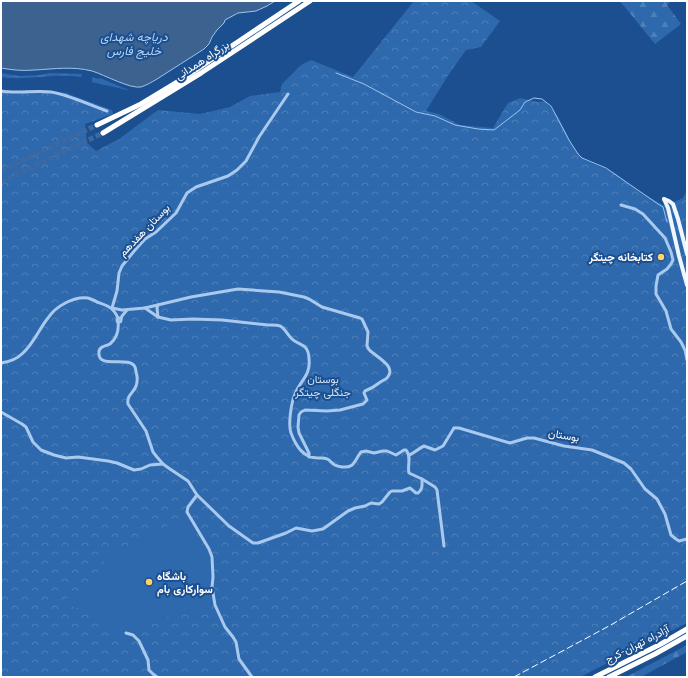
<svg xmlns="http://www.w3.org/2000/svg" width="688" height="678" viewBox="0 0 688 678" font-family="Quicksand,Vazirmatn,sans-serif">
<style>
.grass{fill:url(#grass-tufts)}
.forest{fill:url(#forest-firs)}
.park{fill:url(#park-crowns)}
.pitch{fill:#2e69ad}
.water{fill:#3c6290;stroke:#9cc4f0}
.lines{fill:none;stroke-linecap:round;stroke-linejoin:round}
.stream{stroke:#9cc4f0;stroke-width:1}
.highway-tunnel{stroke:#3d69a0;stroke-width:5;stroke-dasharray:5 2.5;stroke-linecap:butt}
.minor{stroke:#a9c9ee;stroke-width:3}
.major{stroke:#f0f6ff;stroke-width:4}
.highway{stroke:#fff;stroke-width:5}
.rail{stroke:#fff;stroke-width:1;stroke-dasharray:7 3;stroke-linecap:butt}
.poi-dot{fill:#ffd166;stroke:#1b4f8f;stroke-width:1.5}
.labels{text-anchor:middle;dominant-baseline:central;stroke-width:4;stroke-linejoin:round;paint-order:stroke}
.street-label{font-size:11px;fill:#fff;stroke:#1b4f8f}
.poi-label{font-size:11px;font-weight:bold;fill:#fff;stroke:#1b4f8f;text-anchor:end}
.park-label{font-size:11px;fill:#cfe3fa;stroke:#1b4f8f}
.water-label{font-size:12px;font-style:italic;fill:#b5d3f5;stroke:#1b4f8f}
</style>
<defs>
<pattern id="grass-tufts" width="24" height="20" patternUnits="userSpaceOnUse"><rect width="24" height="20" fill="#2e69ad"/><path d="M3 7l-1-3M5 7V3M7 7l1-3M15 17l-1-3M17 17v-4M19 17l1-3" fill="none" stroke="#4d80b9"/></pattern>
<pattern id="forest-firs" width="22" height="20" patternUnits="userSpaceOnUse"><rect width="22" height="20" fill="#2e69ad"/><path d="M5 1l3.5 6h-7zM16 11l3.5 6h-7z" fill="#4d80b9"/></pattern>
<pattern id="park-crowns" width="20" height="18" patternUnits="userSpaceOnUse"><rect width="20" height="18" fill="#2e69ad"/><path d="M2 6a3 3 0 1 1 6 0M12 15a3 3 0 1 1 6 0" fill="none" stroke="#4d80b9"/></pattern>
</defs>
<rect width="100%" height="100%" fill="#1b4f8f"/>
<g class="grass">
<path d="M 1,73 L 19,76 L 40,75 L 50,73 L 82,74 L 81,77 C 55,73 28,81 1,77 Z"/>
<polygon points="92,77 99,79 100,78 131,91 92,82"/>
</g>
<g class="forest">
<polygon points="620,1 671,1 667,5 681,24 655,44"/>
<polygon points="687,645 687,652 641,677 626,677"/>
</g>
<polygon class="park" points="414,1 471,1 500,21 481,47 466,50 449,74 426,111 439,114 460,125 493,128 508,103 520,98 538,102 545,101 557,115 575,150 585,160 613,172 640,192 665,206 683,198 687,190 687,623 580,677 1,677 1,91 14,91 44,90 66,93 112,110 113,114 85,124 87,143 96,151 119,139 158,110 200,114 230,107 250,96 280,92 282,84 301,65 311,60 353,77"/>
<path class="pitch" d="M 187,518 L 206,551 L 209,561 L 212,605 L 171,615 L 136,632 L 133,641 C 119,636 112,625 100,616 C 92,610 73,607 63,605 C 67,595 74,593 83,590 L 84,587 L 103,567 L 104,556 L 111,548 L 128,547 L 181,519 Z"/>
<path class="water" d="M 1,1 L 275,1 L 267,6 L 256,11 L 238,13 L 225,20 L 224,23 L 217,30 L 212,37 L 209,44 L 204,49 C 188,59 173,69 157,79 C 152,82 147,85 141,87 C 130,89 105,75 92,71 C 72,66 55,69 34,70 C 23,71 12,70 1,68 Z"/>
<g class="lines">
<polyline class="stream" points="336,73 364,84 416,112 435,116 455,125 478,129 494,130 520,110 525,102 534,98 542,99 551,106 569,140 578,154 582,158 606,168 658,204 663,207 667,222"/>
<g class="highway-tunnel">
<polyline points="1,171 97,125"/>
<polyline points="1,182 103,133"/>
</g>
<g class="minor">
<path d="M 1,91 C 18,94 34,90 51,92 C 70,95 89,105 107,111"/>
<polyline points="621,205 635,209 643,214 665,238 671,252 673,260 671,264 667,269 658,275 656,286 656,294 659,299 666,311 671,329 681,342 685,350 687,360"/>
<polyline points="145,308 122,310 112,308 117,291 119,273 122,266 135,250 145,239 156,232 176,213 187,193 196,187 228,176 237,170 246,161 259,137 288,94"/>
<polyline points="158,317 157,308 158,305"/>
<circle cx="119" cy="320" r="2"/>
<polyline points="121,319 122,316 127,310"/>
<path d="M 118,321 C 119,329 117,338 110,344 C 106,346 99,346 99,352 C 97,370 129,355 135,367 C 136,370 136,373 137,376 C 139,393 126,392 128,404 L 146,431 L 153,452 L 157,457 L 163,464 L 170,469 L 188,481 L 197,495 L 229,526 L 253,543 L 258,543 L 286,533 L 296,528 L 312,531 L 323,529 L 348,511 L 355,508 L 365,506 L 371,503 L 379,504 L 382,502 L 390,492 L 392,491 L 402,491 L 410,488 L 416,493 L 418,493 C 423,489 422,485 422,479 L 409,473 C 407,465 412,457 406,450 L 404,450 L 396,455 L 387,451 L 383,451 L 374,453 L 366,451 L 361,452 C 354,461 355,468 342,467 C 335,466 334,465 329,460 C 326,457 322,458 318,458 C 303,458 296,446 291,433 C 288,425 291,403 295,394 C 300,381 311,375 309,359 C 309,355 308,350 305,347 C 302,344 296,343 292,339 C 282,329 286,324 268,325 L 222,320 L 193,319 L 171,320 L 158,317 L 145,308 L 191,297 L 238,289 L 279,292 L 304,297 L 309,299 L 322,307 L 360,318 L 362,319 L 368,332 L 367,346 C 368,349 370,351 373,353 C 379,358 397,368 387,378 C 385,380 381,381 379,383 C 374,387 371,389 365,391 L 364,393 L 367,400 L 363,404 L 340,410 L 327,411 L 305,410 L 301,412 L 299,415 L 298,427 L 299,433 L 309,453 L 309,457"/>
<path d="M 1,363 C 9,362 17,359 23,353 C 34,343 39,329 48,318 C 56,306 74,296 88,298 C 91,299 94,300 97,302 C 108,306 113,307 118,318"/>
<polyline points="1,412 22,424 26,427 33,442 41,450 54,455 66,458 78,457 108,461 117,463 134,470 141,469 150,465 163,464"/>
<path d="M 409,455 C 415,453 419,448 424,446 L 435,450 L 443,446 L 454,428 L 459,428 L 510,443 L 527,438 L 534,438 L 564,446 L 592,450 L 624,463 L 631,469 L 645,489 L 657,499 L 665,514 L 671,535 L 676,539 L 679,541 L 687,539"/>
<polyline points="422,479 435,487 437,490 444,546"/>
<polyline points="197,495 188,507 187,512 209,549 212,557 213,577 212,587 215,605 225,627 233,637 236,642 239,659 252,677"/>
<polyline points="126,633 133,635 139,641 148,660 149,670 153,674 157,677"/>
</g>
<g class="major">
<polyline points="664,199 668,208 679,256 687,285"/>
<polyline points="664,199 669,201 673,204 678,219 687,254"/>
</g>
<g class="highway">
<polyline points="97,125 141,104 184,78 299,1"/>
<polyline points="103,133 201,73 310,1"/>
<polyline points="595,677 661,644 687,629"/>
<polyline points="609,677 655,654 687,636"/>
</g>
<polyline class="rail" points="514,677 609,626 687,581"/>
</g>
<g class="poi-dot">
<circle cx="661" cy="257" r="4"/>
<circle cx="149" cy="582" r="4"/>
</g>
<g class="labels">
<g class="street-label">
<text transform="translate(202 60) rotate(-33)">بزرگراه همدانی</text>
<text transform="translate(144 230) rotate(-46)">بوستان هفدهم</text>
<text transform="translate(564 435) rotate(10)">بوستان</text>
<text transform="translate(637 644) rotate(-27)">آزادراه تهران-کرج</text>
</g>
<g class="poi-label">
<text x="653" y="257">کتابخانه چیتگر</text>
<text x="157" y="576" text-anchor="start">باشگاه<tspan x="157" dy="13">سوارکاری بام</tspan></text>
</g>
<g class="park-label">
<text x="323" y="379">بوستان<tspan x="323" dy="13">جنگلی چیتگر</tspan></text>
</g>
<g class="water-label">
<text x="134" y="36">دریاچه شهدای<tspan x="134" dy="14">خلیج فارس</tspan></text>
</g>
</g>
<rect width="688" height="678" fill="none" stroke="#ffffff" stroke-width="4"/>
</svg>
